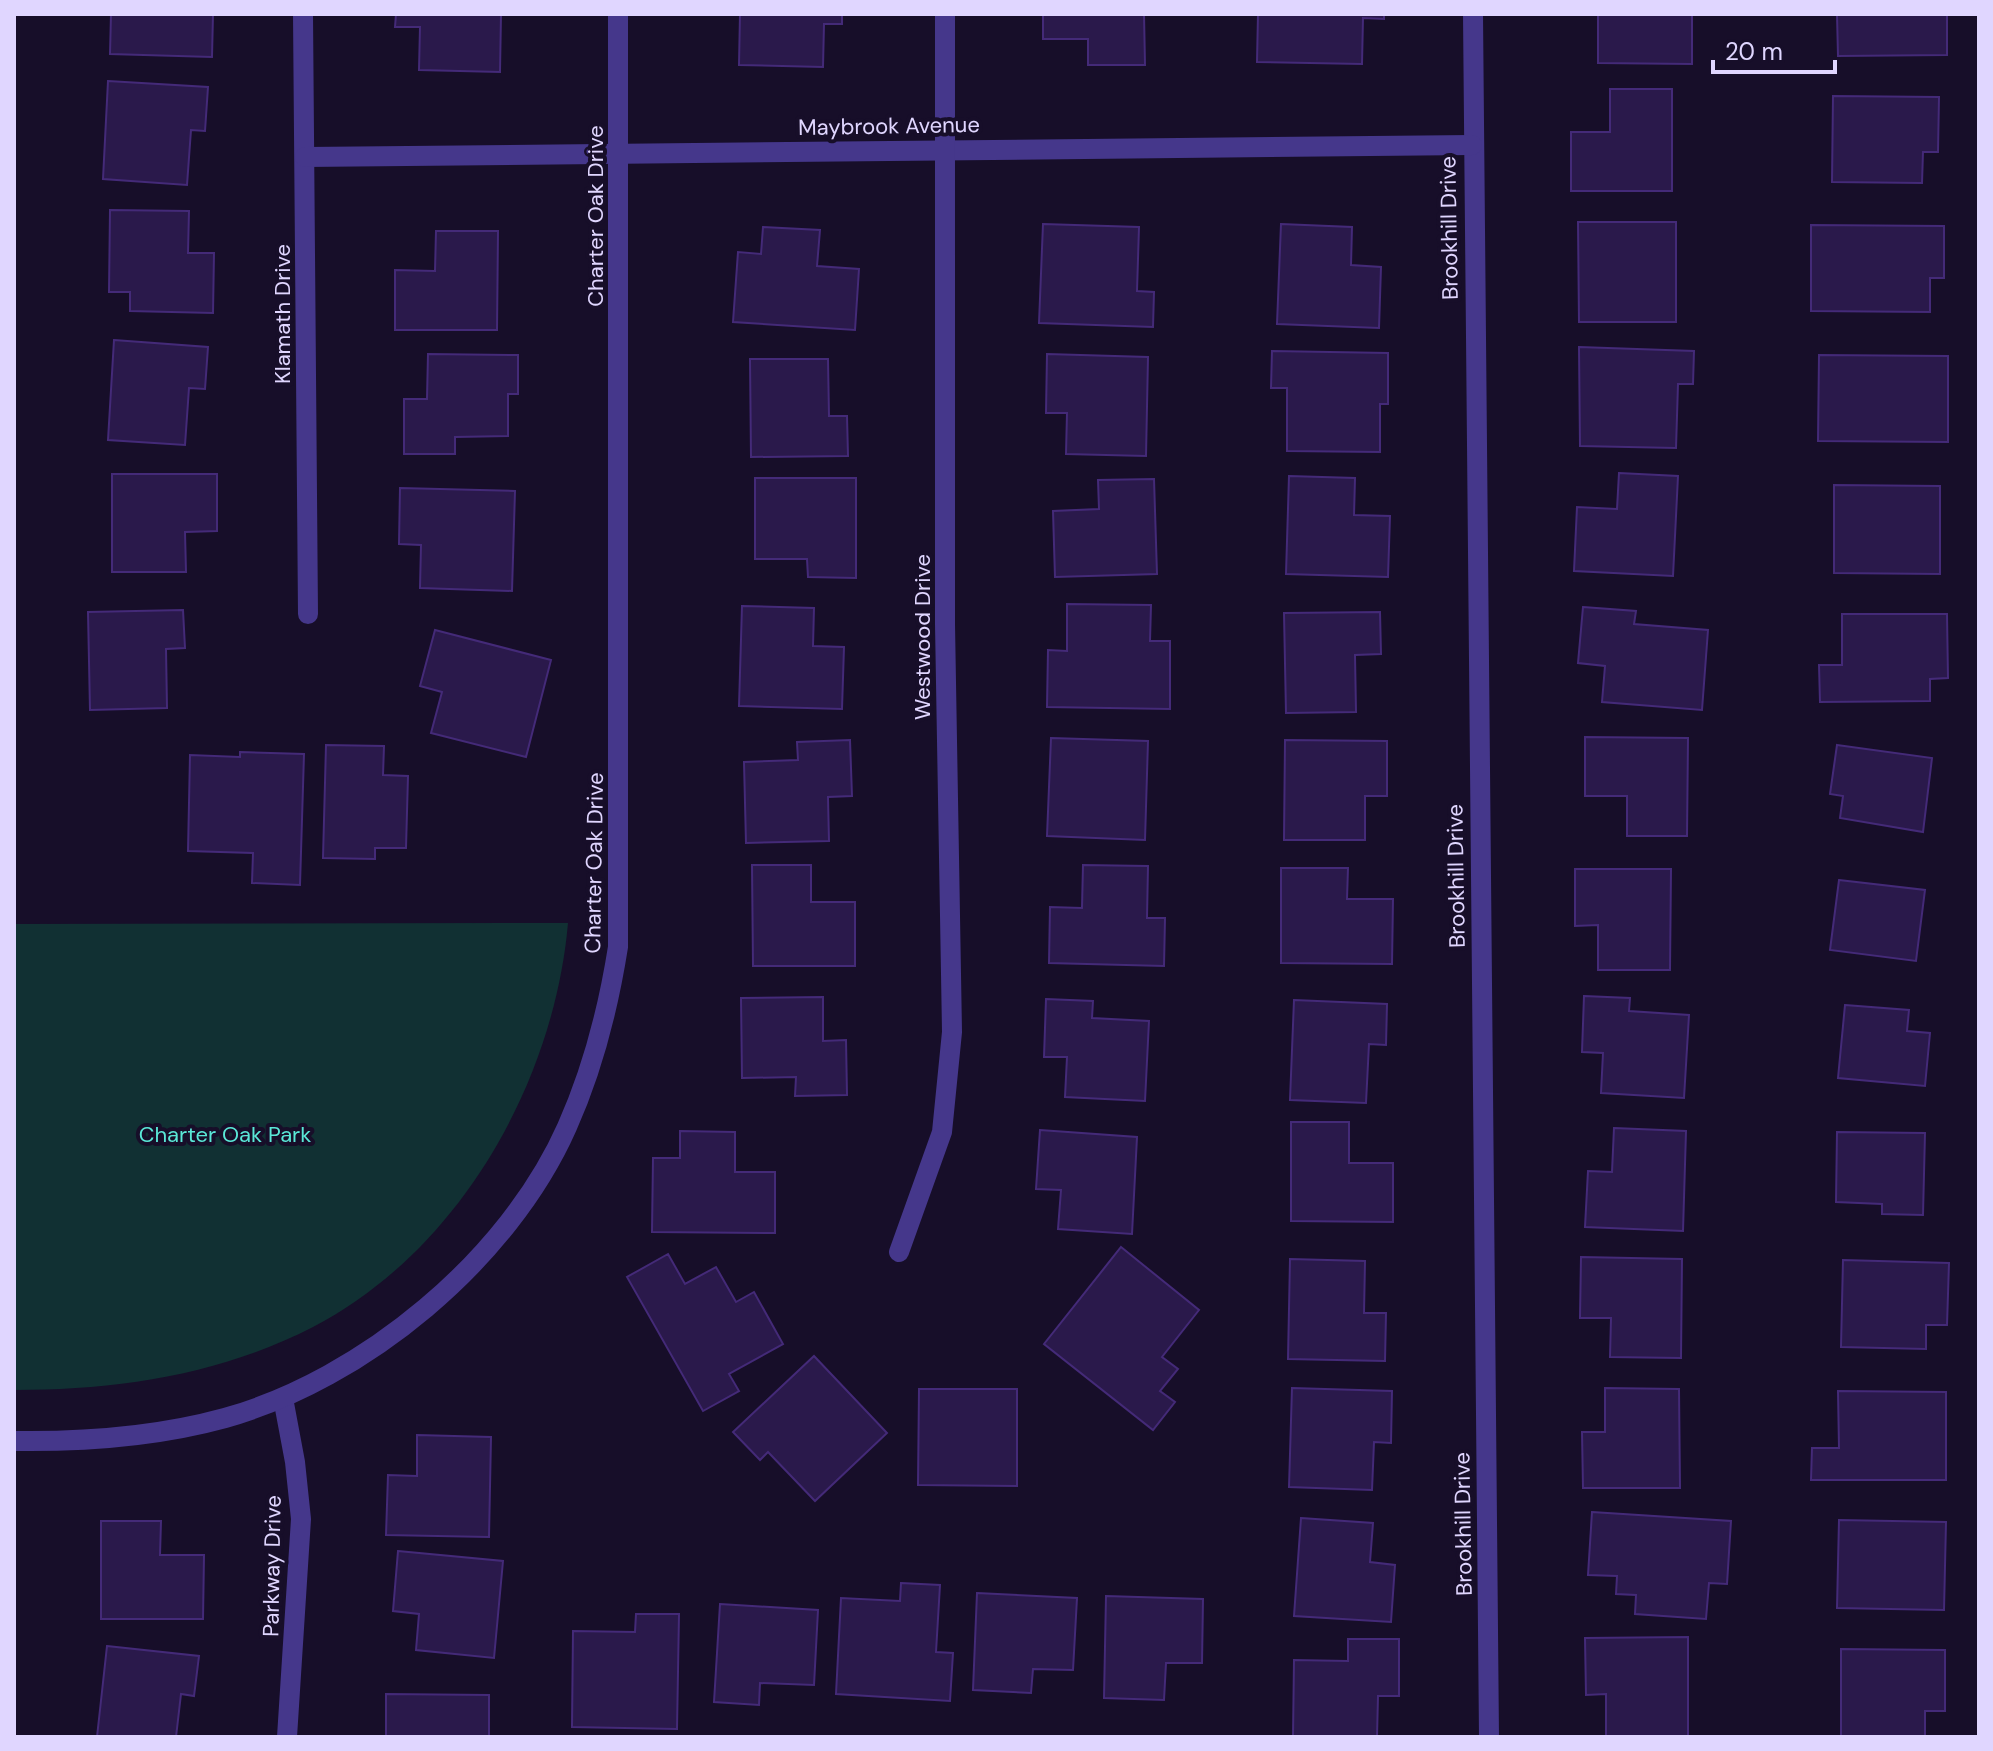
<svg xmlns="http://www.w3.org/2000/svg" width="1993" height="1751" viewBox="0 0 1993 1751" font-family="'DM Sans',sans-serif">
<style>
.green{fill:#113033}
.building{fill:#2a194b;stroke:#442a78;stroke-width:2}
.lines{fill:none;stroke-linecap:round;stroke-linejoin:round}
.minor{stroke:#45378b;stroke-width:20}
.labels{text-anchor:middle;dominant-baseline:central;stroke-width:8;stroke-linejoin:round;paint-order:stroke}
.street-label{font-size:22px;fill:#e0d6ff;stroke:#170e29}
.park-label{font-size:22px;fill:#5ae7d7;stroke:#170e29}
</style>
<rect width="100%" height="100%" fill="#170e29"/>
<path class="green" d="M 568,923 C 554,1083 459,1251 313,1327 C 220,1375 117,1390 14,1390 L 14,924 Z"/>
<g class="building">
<polygon points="111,14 213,14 212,57 110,54"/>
<polygon points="396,14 501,14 500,72 419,70 420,27 395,27"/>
<polygon points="740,14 842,14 842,24 824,24 823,67 739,65"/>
<polygon points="1043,14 1144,14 1145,65 1088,65 1088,39 1043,39"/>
<polygon points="1258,14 1384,14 1384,19 1363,18 1362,64 1257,62"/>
<polygon points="1598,14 1692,14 1692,64 1598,63"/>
<polygon points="1837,14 1947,14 1947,55 1838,56"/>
<polygon points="108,81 208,87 205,131 191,130 187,185 103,179"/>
<polygon points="1610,89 1672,89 1672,191 1571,191 1571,132 1610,132"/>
<polygon points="1833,96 1939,97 1938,152 1923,152 1922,183 1832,182"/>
<polygon points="110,210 189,211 188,253 214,253 213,313 130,311 130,292 109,292"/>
<polygon points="1578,222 1676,222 1676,322 1579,322"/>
<polygon points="1043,224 1139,227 1137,291 1154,292 1153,327 1039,323"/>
<polygon points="1281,224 1352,227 1351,265 1381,267 1379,328 1277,324"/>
<polygon points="1811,225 1944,226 1944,278 1930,278 1930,312 1811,311"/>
<polygon points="763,227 820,230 817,266 859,269 855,330 733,322 738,252 761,254"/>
<polygon points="436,231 498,231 497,330 395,330 395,270 435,271"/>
<polygon points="114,340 208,347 205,389 189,388 185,445 108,440"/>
<polygon points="1579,347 1694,351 1693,384 1678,384 1676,448 1580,446"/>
<polygon points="1272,351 1388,353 1388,404 1380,404 1380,452 1287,451 1287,388 1271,388"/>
<polygon points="428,354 518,355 518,394 508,394 508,436 455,437 455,454 404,454 404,399 427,399"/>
<polygon points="1047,354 1148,357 1146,456 1066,454 1067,413 1046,413"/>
<polygon points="1819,355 1948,356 1948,442 1818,441"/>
<polygon points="750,359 828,359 829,416 847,416 848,456 751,457"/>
<polygon points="1619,473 1678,476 1673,576 1574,571 1577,507 1617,509"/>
<polygon points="112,474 217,474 217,531 185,532 186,572 112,572"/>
<polygon points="1289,476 1355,478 1354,515 1390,516 1388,577 1286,574"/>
<polygon points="755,478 856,478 856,578 808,577 807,559 755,559"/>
<polygon points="1154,479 1157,574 1055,577 1053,511 1099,509 1098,480"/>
<polygon points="1834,485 1940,486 1940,574 1834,573"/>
<polygon points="400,488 515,491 512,591 420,588 421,545 399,544"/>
<polygon points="1067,604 1151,605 1150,641 1170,641 1170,709 1047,707 1048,650 1067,651"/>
<polygon points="742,606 814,608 813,646 844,647 842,709 739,706"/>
<polygon points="1583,607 1636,611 1634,624 1708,630 1702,710 1602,702 1605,666 1578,663"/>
<polygon points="183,610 185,648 166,649 167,708 90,710 88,612"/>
<polygon points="1380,612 1381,654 1355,655 1356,712 1286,713 1284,613"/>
<polygon points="1842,614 1947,614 1948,678 1930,679 1930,701 1820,702 1819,665 1842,665"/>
<polygon points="435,630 551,660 526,757 431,733 442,692 420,686"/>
<polygon points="1585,737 1688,738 1687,836 1627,836 1627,796 1585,796"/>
<polygon points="1051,738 1148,741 1145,840 1047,836"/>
<polygon points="850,740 852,796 828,797 829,841 746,843 744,762 798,760 797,742"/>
<polygon points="1285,740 1387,741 1387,796 1365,796 1365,840 1284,840"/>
<polygon points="326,745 384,746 383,775 408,776 406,848 375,848 375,859 323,858"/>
<polygon points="1837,745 1932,758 1923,832 1840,818 1843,796 1830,794"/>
<polygon points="240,752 304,754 300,885 252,883 253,853 188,851 190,755 240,757"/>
<polygon points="752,865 811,865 811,902 855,902 855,966 753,966"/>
<polygon points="1083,865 1148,866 1147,918 1165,918 1164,966 1049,963 1050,907 1082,908"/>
<polygon points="1281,868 1348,868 1347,899 1393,899 1392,964 1281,963"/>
<polygon points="1575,869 1671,869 1670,970 1598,970 1598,925 1575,926"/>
<polygon points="1839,880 1925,890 1916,961 1830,950"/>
<polygon points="1584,996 1630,998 1629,1011 1689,1015 1684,1098 1601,1093 1603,1053 1582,1052"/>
<polygon points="823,997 823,1041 846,1040 847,1095 795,1096 796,1077 742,1078 741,998"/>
<polygon points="1046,999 1093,1001 1092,1018 1149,1021 1145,1101 1065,1097 1067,1057 1044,1057"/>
<polygon points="1294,1000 1387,1004 1386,1045 1369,1044 1366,1103 1290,1100"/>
<polygon points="1845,1005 1909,1010 1907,1031 1930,1033 1925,1086 1838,1078"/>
<polygon points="1291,1122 1349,1122 1349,1163 1393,1163 1393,1222 1291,1221"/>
<polygon points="1614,1128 1686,1131 1683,1231 1585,1227 1588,1171 1612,1172"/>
<polygon points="1040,1130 1137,1137 1132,1234 1058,1229 1061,1190 1036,1189"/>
<polygon points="680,1131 735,1132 735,1172 775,1172 775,1233 652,1232 653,1158 680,1158"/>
<polygon points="1837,1132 1925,1133 1923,1215 1882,1214 1882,1204 1836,1202"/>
<polygon points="1121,1247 1199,1310 1162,1357 1178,1369 1160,1391 1175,1402 1153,1430 1044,1344"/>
<polygon points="668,1254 685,1284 716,1267 736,1302 754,1292 783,1344 729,1374 739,1391 703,1411 627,1277"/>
<polygon points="1581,1257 1682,1259 1681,1358 1610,1357 1611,1318 1580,1318"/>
<polygon points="1290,1259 1365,1261 1364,1313 1386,1313 1385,1361 1288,1359"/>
<polygon points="1843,1260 1949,1263 1947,1325 1926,1325 1926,1349 1841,1347"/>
<polygon points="814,1356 887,1433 815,1501 768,1452 760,1460 733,1432"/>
<polygon points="1292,1388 1392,1391 1391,1443 1374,1442 1372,1490 1289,1487"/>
<polygon points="1605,1388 1679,1389 1680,1488 1583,1488 1582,1432 1605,1432"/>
<polygon points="919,1389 1017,1389 1017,1486 918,1485"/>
<polygon points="1838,1391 1946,1392 1946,1480 1811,1480 1812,1448 1839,1448"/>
<polygon points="417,1435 491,1437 489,1537 386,1535 388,1475 417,1476"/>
<polygon points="1592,1512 1731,1521 1727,1584 1709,1583 1706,1619 1635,1614 1636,1595 1616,1594 1617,1576 1588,1575"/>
<polygon points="1301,1518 1373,1523 1370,1562 1395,1565 1391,1622 1294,1616"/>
<polygon points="1839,1520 1946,1522 1944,1610 1837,1608"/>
<polygon points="101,1521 161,1521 160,1555 204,1555 203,1619 101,1619"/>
<polygon points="398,1551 503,1561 494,1658 416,1650 419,1614 393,1611"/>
<polygon points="901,1583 940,1585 936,1652 953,1653 950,1701 836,1694 841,1598 900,1601"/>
<polygon points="977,1593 1077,1598 1073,1670 1033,1669 1031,1693 973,1690"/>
<polygon points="1106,1596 1203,1599 1202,1663 1166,1663 1164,1700 1104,1698"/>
<polygon points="720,1604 818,1610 814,1685 760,1683 759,1705 714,1702"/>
<polygon points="636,1614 679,1614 677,1729 572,1727 573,1631 635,1632"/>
<polygon points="1688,1637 1688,1737 1606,1737 1606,1694 1586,1695 1585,1638"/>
<polygon points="1348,1639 1399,1639 1399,1696 1378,1696 1377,1737 1293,1737 1294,1660 1348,1661"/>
<polygon points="107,1646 199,1656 194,1696 181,1694 176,1737 97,1737"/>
<polygon points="1841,1649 1945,1650 1945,1711 1925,1711 1925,1737 1841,1737"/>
<polygon points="386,1694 489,1695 489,1737 386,1737"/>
</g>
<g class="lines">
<g class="minor">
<polyline points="303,14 308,614"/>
<polyline points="1473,14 1489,1737"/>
<polyline points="305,157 1472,145"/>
<polyline points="899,1252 942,1132 952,1032 945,624 945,14"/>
<polyline points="283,1398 295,1462 301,1519 287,1737"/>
<path d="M 14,1441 C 84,1442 156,1437 225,1418 C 364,1379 508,1260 567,1127 C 593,1069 608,1010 618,947 L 618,14"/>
</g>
</g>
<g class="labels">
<g class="street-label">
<text transform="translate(889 126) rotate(-1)">Maybrook Avenue</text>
<text transform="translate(595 216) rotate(-90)">Charter Oak Drive</text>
<text transform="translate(1449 228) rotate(-91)">Brookhill Drive</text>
<text transform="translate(282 314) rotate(-90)">Klamath Drive</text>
<text transform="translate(922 637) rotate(-90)">Westwood Drive</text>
<text transform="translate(594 863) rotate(-89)">Charter Oak Drive</text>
<text transform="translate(1456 876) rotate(-91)">Brookhill Drive</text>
<text transform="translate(1463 1524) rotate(-91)">Brookhill Drive</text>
<text transform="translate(272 1566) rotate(-89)">Parkway Drive</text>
</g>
<g class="park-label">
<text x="225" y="1134">Charter Oak Park</text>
</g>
</g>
<rect width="1993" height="1751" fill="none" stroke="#e0d6ff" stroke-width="32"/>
<path d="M1713 60v12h122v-12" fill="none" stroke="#e0d6ff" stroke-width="4"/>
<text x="1725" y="60" font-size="24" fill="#e0d6ff" stroke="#170e29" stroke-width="6" paint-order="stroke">20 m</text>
</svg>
